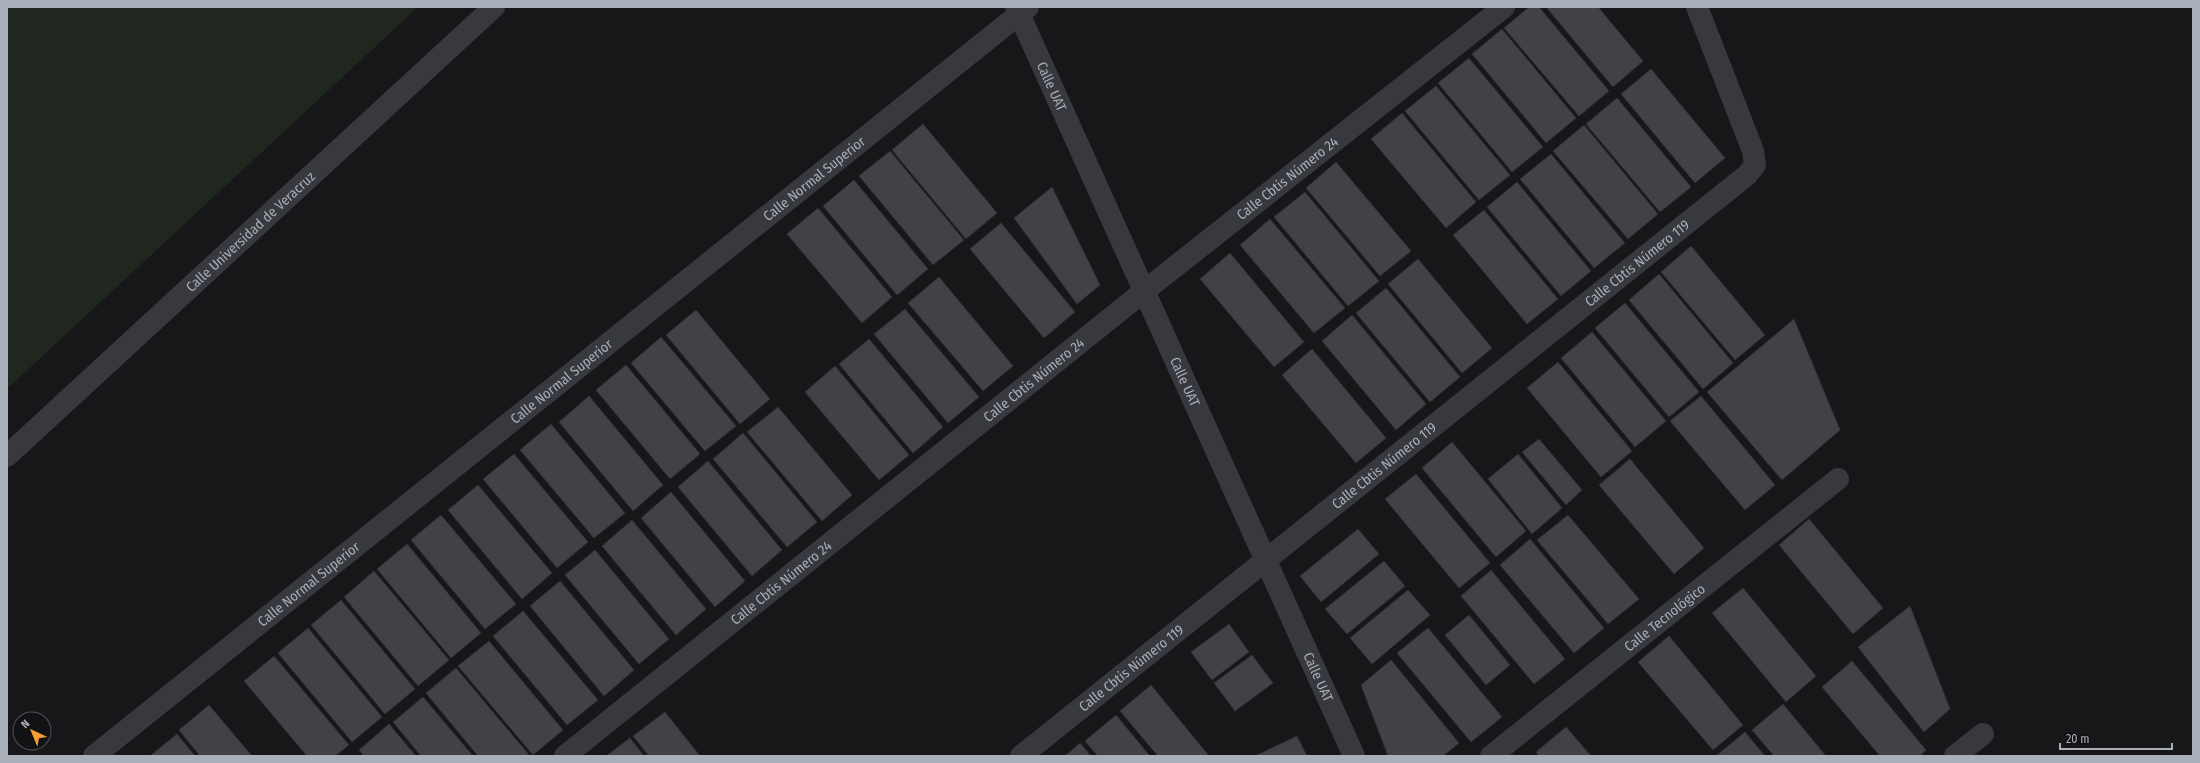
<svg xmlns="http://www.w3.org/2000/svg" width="2200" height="763" viewBox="0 0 2200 763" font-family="'Fira Sans Condensed',sans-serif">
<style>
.green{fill:#1f271f}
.building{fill:#414246;stroke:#313135}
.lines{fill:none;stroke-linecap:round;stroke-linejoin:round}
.minor{stroke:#38393e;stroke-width:22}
.labels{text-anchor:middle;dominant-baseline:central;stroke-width:3;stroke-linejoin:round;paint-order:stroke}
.street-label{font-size:14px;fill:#a9afb9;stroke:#121214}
</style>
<rect width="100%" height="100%" fill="#171719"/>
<polygon class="green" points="7,7 418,7 7,389"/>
<g class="building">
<polygon points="1529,7 1539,7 1609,91 1579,116 1504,28"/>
<polygon points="1546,7 1598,7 1643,61 1613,87"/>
<polygon points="1502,29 1576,118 1546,143 1472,54"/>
<polygon points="1469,58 1543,147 1512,172 1438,83"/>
<polygon points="1651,69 1725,158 1695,183 1621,94"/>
<polygon points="1436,86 1510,175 1479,200 1405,111"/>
<polygon points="1617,98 1691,187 1660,212 1586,124"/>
<polygon points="1402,113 1476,202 1446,228 1371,139"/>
<polygon points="923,124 997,213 966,239 892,150"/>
<polygon points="1584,125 1658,214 1628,239 1553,151"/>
<polygon points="890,151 964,240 933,265 859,176"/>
<polygon points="1551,154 1625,243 1594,268 1520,179"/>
<polygon points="1336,162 1411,251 1380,276 1306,188"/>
<polygon points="854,180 928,269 897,295 823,206"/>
<polygon points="1517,182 1591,271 1561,296 1487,207"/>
<polygon points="1052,187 1100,285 1077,304 1014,218"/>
<polygon points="1305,192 1379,281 1348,306 1274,217"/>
<polygon points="818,208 892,297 862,323 787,234"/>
<polygon points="1484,210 1558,299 1527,324 1453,235"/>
<polygon points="1270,219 1345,308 1314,333 1240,245"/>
<polygon points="1001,223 1075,312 1044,338 970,249"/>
<polygon points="1691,246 1765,335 1735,360 1661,272"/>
<polygon points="1230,253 1304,342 1274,367 1200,279"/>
<polygon points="1418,259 1492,348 1462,373 1388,284"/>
<polygon points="1659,274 1733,363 1703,389 1629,300"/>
<polygon points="939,277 1013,366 983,391 908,303"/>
<polygon points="1386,288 1460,377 1430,402 1356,313"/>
<polygon points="1625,303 1699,392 1669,417 1595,328"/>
<polygon points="905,309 979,397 948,423 874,334"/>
<polygon points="696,310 770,399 740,424 666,335"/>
<polygon points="1352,315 1426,404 1396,430 1322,341"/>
<polygon points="1794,319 1840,430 1782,480 1707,392"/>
<polygon points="1592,332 1666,421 1635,447 1561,358"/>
<polygon points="661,337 736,426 705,451 631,363"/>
<polygon points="869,339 943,427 913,453 839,364"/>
<polygon points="1312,349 1386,438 1356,463 1282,375"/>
<polygon points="1558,362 1632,451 1601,477 1527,388"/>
<polygon points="626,365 700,454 670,479 596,390"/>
<polygon points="835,366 909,455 879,480 805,392"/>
<polygon points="589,396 663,485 633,511 559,422"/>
<polygon points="1701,396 1775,485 1745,510 1670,421"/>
<polygon points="778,407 852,495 822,521 747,432"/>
<polygon points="551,424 625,513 594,538 520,450"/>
<polygon points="743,433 817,522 787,547 713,459"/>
<polygon points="1539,439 1582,490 1566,505 1522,452"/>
<polygon points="1452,442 1526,531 1496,557 1422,468"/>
<polygon points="514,454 588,542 557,568 483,479"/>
<polygon points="1518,454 1562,508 1532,534 1488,479"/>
<polygon points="1630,459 1704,548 1674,574 1599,485"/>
<polygon points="708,461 782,550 752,576 678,487"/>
<polygon points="1416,474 1490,563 1459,588 1385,499"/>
<polygon points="478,485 552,573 522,599 448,510"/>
<polygon points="671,492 745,581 715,607 641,518"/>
<polygon points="441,515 516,604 485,629 411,540"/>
<polygon points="1568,515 1639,599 1608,624 1537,540"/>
<polygon points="1809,519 1883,608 1853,634 1779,545"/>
<polygon points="632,520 706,609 676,635 602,546"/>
<polygon points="1358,529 1379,554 1321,602 1300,576"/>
<polygon points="1530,539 1604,628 1574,653 1500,565"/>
<polygon points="407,544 481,633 451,658 377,569"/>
<polygon points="595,550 669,639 639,664 565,575"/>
<polygon points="1384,561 1405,586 1347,634 1325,609"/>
<polygon points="1491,570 1565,659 1534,684 1461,596"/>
<polygon points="374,571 449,660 418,686 344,597"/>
<polygon points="560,581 634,670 604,696 530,606"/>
<polygon points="1743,588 1816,676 1786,702 1712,613"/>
<polygon points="1408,590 1430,615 1372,664 1350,638"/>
<polygon points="341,600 415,689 385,714 311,625"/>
<polygon points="1910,606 1950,709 1924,732 1858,647"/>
<polygon points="523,611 598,700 567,725 493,636"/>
<polygon points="1469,615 1510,665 1486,685 1445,635"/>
<polygon points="1229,624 1249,652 1212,680 1191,652"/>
<polygon points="308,628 382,717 352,742 278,653"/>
<polygon points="1428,628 1502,717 1471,742 1397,653"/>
<polygon points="1669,636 1743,725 1713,750 1638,662"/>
<polygon points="489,641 563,730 533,755 458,666"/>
<polygon points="1252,655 1273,683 1235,711 1214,683"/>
<polygon points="274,656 349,745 335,756 307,756 244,681"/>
<polygon points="1391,660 1459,743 1443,756 1388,756 1361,685"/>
<polygon points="1852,661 1926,750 1920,756 1880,756 1822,687"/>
<polygon points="456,668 530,756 478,756 426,693"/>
<polygon points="1151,685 1209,756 1158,756 1120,711"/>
<polygon points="423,697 473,756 421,756 393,722"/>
<polygon points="1783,704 1826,756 1774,756 1752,730"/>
<polygon points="209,705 252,756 200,756 179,730"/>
<polygon points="665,712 700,756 649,756 633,736"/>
<polygon points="1116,715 1150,756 1098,756 1085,741"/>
<polygon points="389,724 416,756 364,756 359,750"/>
<polygon points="1566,727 1591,756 1539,756 1536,752"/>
<polygon points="1745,732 1765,756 1716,756"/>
<polygon points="177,734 195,756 150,756"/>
<polygon points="1297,736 1307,756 1255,756"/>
<polygon points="630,738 644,756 606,756"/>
<polygon points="1080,743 1091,756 1065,756"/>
</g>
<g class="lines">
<g class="minor">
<path id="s1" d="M 1016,7 L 1354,756"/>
<path id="s2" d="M 7,456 L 494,7"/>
<path id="s3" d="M 94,756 L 1028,7"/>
<path id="s4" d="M 565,756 L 1143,292 L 1504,7"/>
<path id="s5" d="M 1021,756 L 1747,175 L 1755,165 L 1753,151 L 1697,7"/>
<path id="s6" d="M 1491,756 L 1838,479"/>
<polyline points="1955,756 1983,734"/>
</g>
</g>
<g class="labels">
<g class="street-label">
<text stroke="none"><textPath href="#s1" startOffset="87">Calle UAT</textPath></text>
<text stroke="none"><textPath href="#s3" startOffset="923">Calle Normal Superior</textPath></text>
<text stroke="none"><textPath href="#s4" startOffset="925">Calle Cbtis Número 24</textPath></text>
<text stroke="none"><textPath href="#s2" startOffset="331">Calle Universidad de Veracruz</textPath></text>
<text stroke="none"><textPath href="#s5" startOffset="789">Calle Cbtis Número 119</textPath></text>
<text stroke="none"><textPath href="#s4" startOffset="601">Calle Cbtis Número 24</textPath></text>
<text stroke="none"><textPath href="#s3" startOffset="599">Calle Normal Superior</textPath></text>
<text stroke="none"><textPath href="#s1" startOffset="411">Calle UAT</textPath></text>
<text stroke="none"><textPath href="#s5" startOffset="465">Calle Cbtis Número 119</textPath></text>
<text stroke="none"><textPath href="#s4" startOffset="277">Calle Cbtis Número 24</textPath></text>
<text stroke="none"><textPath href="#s3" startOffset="275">Calle Normal Superior</textPath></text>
<text stroke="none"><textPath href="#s6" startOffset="222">Calle Tecnológico</textPath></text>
<text stroke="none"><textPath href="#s5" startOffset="141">Calle Cbtis Número 119</textPath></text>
<text stroke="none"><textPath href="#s1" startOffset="735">Calle UAT</textPath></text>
</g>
</g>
<rect width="2200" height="763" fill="none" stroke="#a9afb9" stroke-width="16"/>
<g transform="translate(32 731) rotate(316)"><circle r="19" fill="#121214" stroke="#4e5156"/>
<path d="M0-3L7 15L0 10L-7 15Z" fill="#f49e33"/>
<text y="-6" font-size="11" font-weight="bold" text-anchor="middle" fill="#a9afb9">N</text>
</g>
<path d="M2060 743v6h112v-6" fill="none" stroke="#a9afb9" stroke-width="2"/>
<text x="2066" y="743" font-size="12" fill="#a9afb9" stroke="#121214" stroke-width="3" paint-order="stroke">20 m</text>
</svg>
